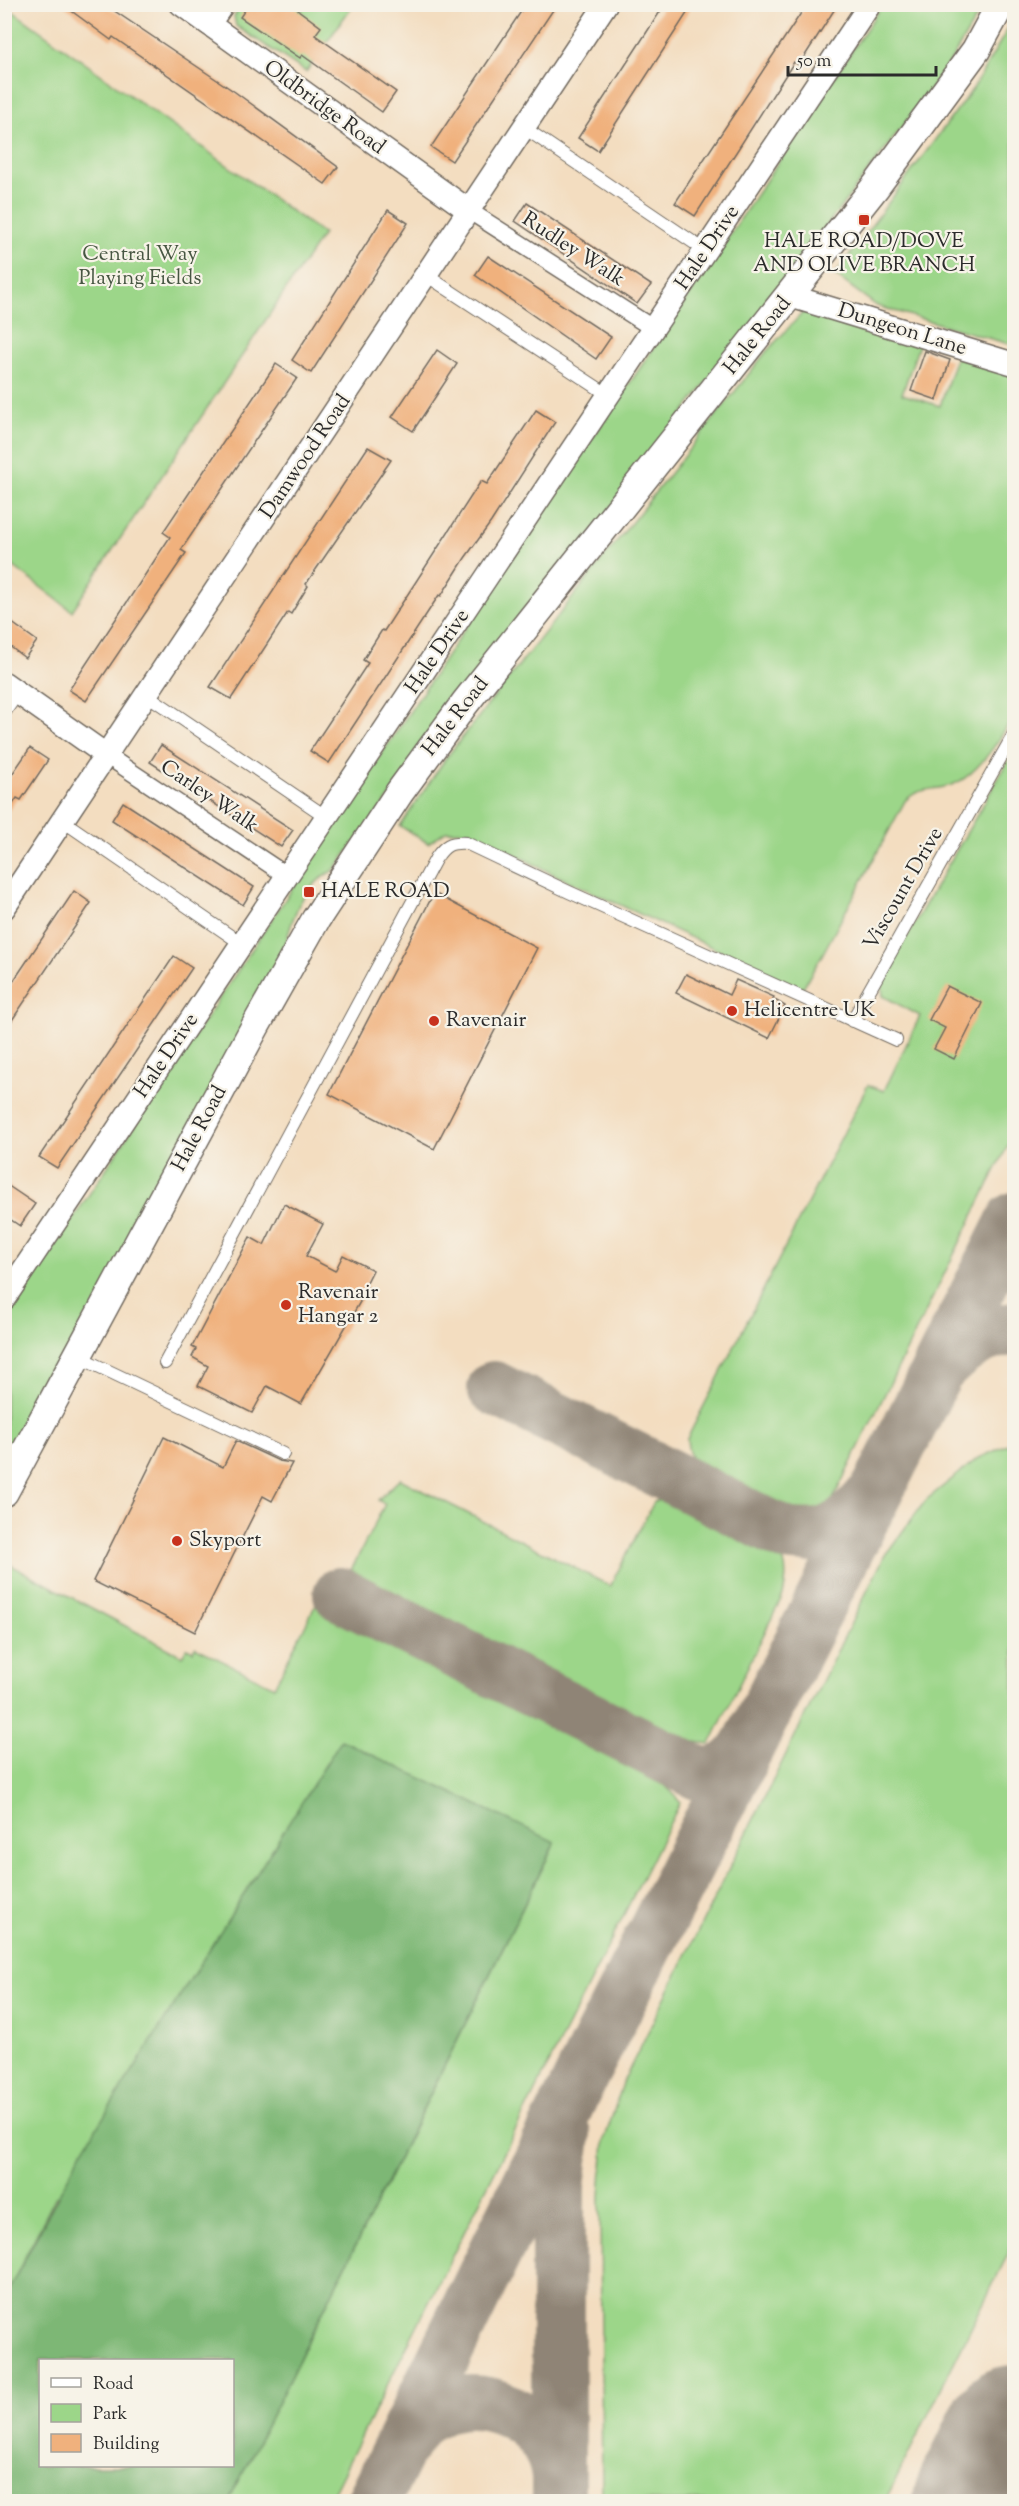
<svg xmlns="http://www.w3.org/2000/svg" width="1019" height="2506" viewBox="0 0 1019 2506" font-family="'Sorts Mill Goudy',serif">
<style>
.green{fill:#9cd689;stroke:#64805a;stroke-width:1.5}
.forest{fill:#7db775;stroke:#547150;stroke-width:1.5;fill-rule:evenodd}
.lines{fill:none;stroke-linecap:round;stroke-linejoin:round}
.taxiway{stroke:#8f8476;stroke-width:54}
.runway{stroke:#8f8476;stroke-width:134}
.building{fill:#f0b17d}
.service-casing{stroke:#71695f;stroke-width:14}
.pedestrian-casing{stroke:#71695f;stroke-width:19}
.minor-casing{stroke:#71695f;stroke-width:25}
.tertiary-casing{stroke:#71695f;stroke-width:31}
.service{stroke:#fff;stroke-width:12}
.pedestrian{stroke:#fff;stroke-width:16}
.minor{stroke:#fff;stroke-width:22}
.tertiary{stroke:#fff;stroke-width:28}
.poi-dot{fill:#c8321e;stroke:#f7f3e8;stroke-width:2}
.labels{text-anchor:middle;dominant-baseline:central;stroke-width:4.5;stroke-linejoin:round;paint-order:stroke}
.street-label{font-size:21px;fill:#2b2b2b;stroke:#f7f3e8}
.poi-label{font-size:21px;fill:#2b2b2b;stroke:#f7f3e8;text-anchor:start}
.park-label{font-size:21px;fill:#475642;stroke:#f7f3e8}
</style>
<rect width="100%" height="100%" fill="#f7f3e8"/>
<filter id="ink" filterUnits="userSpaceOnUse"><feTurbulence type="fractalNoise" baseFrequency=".0167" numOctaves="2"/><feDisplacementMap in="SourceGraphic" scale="12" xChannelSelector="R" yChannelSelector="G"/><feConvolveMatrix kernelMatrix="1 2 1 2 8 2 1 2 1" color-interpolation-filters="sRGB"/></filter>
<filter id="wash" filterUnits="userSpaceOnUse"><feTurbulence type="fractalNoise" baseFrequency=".008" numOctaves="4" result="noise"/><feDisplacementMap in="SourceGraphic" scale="24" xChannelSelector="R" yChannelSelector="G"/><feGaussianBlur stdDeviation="1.35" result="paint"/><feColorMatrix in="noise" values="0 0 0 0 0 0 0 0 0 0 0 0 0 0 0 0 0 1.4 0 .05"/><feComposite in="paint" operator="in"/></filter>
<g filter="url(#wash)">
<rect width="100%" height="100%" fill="#f3ddc0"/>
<g class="green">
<polygon points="4,5 323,234 72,611 5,560"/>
<polygon points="243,5 353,5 306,72 236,26 234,16"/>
<path d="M 882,5 L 984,5 L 944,72 L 334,870 C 295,891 291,924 281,963 L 5,1473 L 5,1321 L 565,478 L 704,274 Z"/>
<polygon points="1014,18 1014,336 1009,344 877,306 835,275 974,87"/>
<path d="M 808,307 L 920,342 L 902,394 L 940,406 L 956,357 L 1014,375 L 1014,715 C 1001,738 975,780 948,786 C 930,791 919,787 905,801 L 821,957 L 802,989 L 551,873 L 470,831 L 446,831 L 428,843 L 400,826 L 446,758 L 766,352 Z"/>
<path d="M 1014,751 L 1014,1133 L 832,1501 C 819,1509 810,1515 794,1515 C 778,1516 711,1484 701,1472 C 691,1461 688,1453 687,1439 L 868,1085 L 884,1091 L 920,1016 L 883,996 L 881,981 Z"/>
<polygon points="1014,1442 1014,2242 885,2501 602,2501 600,2197 604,2141 624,2080 885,1555 926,1500 977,1459"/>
<path d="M 400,1479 L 610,1586 L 654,1502 C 678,1491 769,1537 782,1558 C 788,1569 786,1583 783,1595 L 710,1744 L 673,1739 L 632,1723 L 346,1580 L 385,1504 L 378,1500 Z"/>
<path d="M 5,1562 L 182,1656 L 187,1648 L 193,1651 L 195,1647 L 274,1687 L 319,1598 C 380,1629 441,1661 502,1692 C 542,1713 661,1767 680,1803 L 329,2501 L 229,2501 L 555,1843 L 56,2196 L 5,2297 Z"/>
</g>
<path class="forest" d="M 341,1740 L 555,1842 L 229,2501 L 5,2501 L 5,2297 L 79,2156 ZM 40,2360 L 232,2360 L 232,2466 L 40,2466 Z"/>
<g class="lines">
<g class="taxiway">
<path d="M 940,1368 C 964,1345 980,1332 1014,1329"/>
<path d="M 494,1388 L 785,1534 C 829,1540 843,1530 871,1497"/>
<path d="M 340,1594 L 698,1773 C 722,1776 736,1765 748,1746"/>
<path d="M 404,2442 C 410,2433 415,2424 424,2417 C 474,2380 552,2416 558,2477"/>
<polyline points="373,2502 585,2069 1014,1219"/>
<polyline points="558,2502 558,2187 564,2135"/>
</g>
<polyline class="runway" points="980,2502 1014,2432"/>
</g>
<g id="blocks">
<g class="building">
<polygon points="62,4 104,4 235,92 338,167 325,184 113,37 111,40"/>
<polygon points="249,4 290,4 321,27 315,35 396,92 382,112 302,55 300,58 240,17"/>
<polygon points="526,4 557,4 452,161 431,147"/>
<polygon points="665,4 693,4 598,151 578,138"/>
<polygon points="807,4 838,4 799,65 794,62 695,216 675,203"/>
<polygon points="527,203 651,285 637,304 515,221"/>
<polygon points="388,210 408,223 311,373 292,360"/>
<polygon points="488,256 611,337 596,359 475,275"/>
<polygon points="437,350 457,364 413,431 392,417"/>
<polygon points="925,351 950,360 937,400 911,391"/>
<polygon points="276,364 297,378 181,550 186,553 86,701 69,690 170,537 163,532"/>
<polygon points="536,410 555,422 491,522 465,558 441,596 439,595 329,763 310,751 368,663 363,660 382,630 384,631 481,481 487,484"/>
<polygon points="368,447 391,460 306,584 308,586 291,614 288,612 231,699 210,687"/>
<polygon points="4,617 37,641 25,658 4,642"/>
<polygon points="161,745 293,830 281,847 150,762"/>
<polygon points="30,748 48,760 21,800 17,798 4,817 4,786"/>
<polygon points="123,802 254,887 243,905 112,820"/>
<polygon points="74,891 91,903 4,1032 4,995"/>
<polygon points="434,893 537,948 434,1149 329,1094"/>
<polygon points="174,956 192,968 57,1168 39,1157"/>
<polygon points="686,974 729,995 736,980 774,997 773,999 785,1006 769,1038 676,993"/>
<polygon points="947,986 982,1003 954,1059 934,1049 945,1028 929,1020"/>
<polygon points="4,1183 35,1204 20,1226 4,1215"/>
<polygon points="284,1204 323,1224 306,1256 335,1271 343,1255 373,1270 365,1286 368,1288 301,1404 267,1386 252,1413 198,1386 208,1366 192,1357 196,1349 192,1347 250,1237 264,1245"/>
<polygon points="164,1437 223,1467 236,1441 279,1461 292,1463 272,1501 263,1496 195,1632 93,1581"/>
</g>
</g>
</g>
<g filter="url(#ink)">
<use href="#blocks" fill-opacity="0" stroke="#71695f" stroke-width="1.5"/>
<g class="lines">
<g class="service-casing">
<g id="service">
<polyline points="523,127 706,251"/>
<polyline points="426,275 610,396"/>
<polyline points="147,695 328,818"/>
<polyline points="4,713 18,693"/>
<polyline points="63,821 242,944"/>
<polyline points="852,1021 1014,734"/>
<polyline points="79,1357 283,1454"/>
<path d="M 165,1363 L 436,858 C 445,845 450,842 466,843 L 569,892 L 896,1040"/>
</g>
</g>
<g class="pedestrian-casing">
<g id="pedestrian">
<polyline points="468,210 654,329"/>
<polyline points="106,755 287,876"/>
</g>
</g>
<g class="minor-casing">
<g id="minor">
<polyline points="181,4 468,210"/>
<polyline points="209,24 223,4"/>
<polyline points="790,296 1014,364"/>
<polyline points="4,683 106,755"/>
<polyline points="4,908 606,4"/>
<polyline points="4,1299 870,4"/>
</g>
</g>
<g class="tertiary-casing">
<polyline id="tertiary" points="4,1492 255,1027 316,919 399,793 465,703 876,186 976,50 1001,4"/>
</g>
<use href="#service" class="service"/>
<use href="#pedestrian" class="pedestrian"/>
<use href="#minor" class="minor"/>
<use href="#tertiary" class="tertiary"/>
</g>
</g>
<g class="poi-dot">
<rect x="858" y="214" width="12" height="12" rx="3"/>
<rect x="303" y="886" width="12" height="12" rx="3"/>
<circle cx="732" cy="1011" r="6"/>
<circle cx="434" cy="1021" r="6"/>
<circle cx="286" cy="1305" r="6"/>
<circle cx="177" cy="1541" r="6"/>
</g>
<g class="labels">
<g class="street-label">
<text transform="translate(324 108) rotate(36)">Oldbridge Road</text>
<text transform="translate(708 248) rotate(-56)">Hale Drive</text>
<text transform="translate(573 250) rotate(33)">Rudley Walk</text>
<text transform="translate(902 330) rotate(17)">Dungeon Lane</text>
<text transform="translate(758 336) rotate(-51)">Hale Road</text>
<text transform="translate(306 457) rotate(-56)">Damwood Road</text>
<text transform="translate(438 652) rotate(-56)">Hale Drive</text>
<text transform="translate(456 717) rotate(-52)">Hale Road</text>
<text transform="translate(209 797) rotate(34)">Carley Walk</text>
<text transform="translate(904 889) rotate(-60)">Viscount Drive</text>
<text transform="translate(167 1056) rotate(-56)">Hale Drive</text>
<text transform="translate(200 1129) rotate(-62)">Hale Road</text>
</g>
<g class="poi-label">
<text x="864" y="242" text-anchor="middle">HALE ROAD/DOVE<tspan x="864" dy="24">AND OLIVE BRANCH</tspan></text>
<text x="321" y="892">HALE ROAD</text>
<text x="744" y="1011">Helicentre UK</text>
<text x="446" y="1021">Ravenair</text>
<text x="298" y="1293">Ravenair<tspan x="298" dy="24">Hangar 2</tspan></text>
<text x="189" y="1541">Skyport</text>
</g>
<g class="park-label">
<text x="140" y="255">Central Way<tspan x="140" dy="24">Playing Fields</tspan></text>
</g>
</g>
<rect width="1019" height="2506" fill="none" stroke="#f7f3e8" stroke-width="24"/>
<rect x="39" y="2359" width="195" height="108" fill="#f7f3e8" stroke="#a5a39c" stroke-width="1.5"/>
<rect x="51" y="2378" width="30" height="9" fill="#ffffff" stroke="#a5a39c" stroke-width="1.5"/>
<text x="93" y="2389" font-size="18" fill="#2b2b2b">Road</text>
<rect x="51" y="2404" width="30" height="18" fill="#9cd689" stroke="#a5a39c" stroke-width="1.5"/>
<text x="93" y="2419" font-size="18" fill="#2b2b2b">Park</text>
<rect x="51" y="2434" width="30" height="18" fill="#f0b17d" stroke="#a5a39c" stroke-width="1.5"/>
<text x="93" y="2449" font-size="18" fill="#2b2b2b">Building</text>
<path d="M788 66v9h148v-9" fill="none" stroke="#2b2b2b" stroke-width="3"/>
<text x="797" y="66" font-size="18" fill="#2b2b2b" stroke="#f7f3e8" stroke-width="4.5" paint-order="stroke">50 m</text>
</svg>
